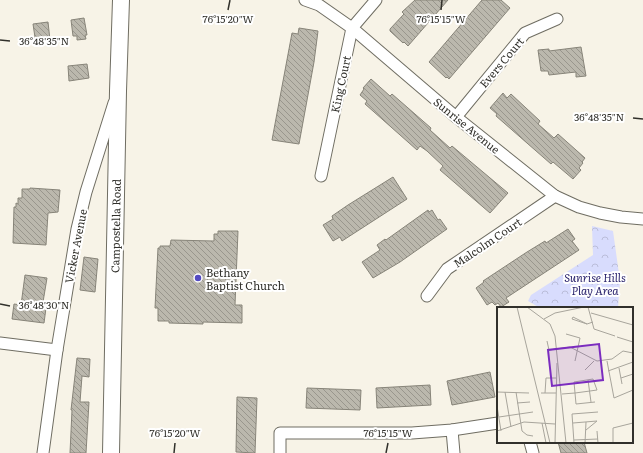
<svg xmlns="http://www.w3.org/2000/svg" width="643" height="453" viewBox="0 0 643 453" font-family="Literata,serif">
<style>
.park{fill:url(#park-crowns)}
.building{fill:url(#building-back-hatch);stroke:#878479}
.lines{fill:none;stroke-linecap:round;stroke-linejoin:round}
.street-casing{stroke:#6f6d62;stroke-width:13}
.secondary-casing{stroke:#6f6d62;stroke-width:18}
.street{stroke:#fff;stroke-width:11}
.secondary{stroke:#fff;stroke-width:16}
.ticks{fill:none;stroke:#31302b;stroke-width:1.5}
.poi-dot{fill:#544bc2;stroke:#fff;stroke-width:1.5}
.labels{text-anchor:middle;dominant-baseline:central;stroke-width:4;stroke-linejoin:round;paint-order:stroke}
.street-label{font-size:11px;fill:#31302b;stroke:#fff}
.poi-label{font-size:11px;fill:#31302b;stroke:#fff;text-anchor:start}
.park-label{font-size:11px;font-style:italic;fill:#29226c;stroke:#fff}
.inset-road{fill:none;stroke:#a8a59c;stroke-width:1}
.view{fill:#7b2cbf;fill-opacity:0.15;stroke:#7b2cbf;stroke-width:2}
.inset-edge{fill:none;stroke:#31302b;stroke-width:2}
.ticks-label{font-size:10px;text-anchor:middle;fill:#31302b;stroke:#fff;stroke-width:4;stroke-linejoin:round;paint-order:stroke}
</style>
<defs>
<pattern id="park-crowns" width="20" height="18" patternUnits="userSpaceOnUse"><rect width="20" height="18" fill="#d8dcfd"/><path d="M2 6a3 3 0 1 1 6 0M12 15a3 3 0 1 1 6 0" fill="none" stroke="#babdd9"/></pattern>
<pattern id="building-back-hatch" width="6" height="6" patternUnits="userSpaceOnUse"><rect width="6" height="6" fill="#bbb8ad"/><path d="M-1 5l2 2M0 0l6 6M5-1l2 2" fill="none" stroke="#99968d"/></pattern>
</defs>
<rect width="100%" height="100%" fill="#f7f3e7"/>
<polygon class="park" points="592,226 613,231 620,281 618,308 540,308 528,301 531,295 593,255"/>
<g class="building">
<polygon points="415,0 448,0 408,46 404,42 403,43 390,31 390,29 404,14 402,12"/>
<polygon points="482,0 501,0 510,8 449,79 447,77 446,78 429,62"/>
<polygon points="84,18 87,35 85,35 86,39 77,40 77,36 73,36 71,20"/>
<polygon points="48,22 50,40 45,40 42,44 36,44 33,24"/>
<polygon points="299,28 318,31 314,62 299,144 272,140 292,33 298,34"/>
<polygon points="581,47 586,76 576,77 576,72 549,75 548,71 541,71 538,50 549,49 549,51"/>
<polygon points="87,64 89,78 69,81 68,66"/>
<polygon points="371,79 390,96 392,94 431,128 430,130 450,148 452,146 508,193 490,213 440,170 443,166 427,151 420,146 417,150 365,104 367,101 360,95 364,89 363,88"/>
<polygon points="503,93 507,98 511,94 540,121 538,124 554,138 558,134 585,158 582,162 583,163 579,168 581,170 573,179 553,162 551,164 496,116 497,114 490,108"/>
<polygon points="393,177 407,199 342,241 340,237 333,241 323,225 333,219 332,216 348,205"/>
<polygon points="30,188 60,190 58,212 48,213 46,245 13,243 14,207 16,207 16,203 18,204 18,198 22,198 22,189 30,189"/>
<polygon points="428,210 429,212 432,210 438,220 440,219 447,229 400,262 373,278 362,262 380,250 377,245 385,239 386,240"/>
<polygon points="568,229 575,239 572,241 579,250 506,298 509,302 501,307 498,303 495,305 492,302 487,305 476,288 484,282 483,281 527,252 545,241 546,243"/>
<polygon points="218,231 238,231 235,305 242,305 242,323 203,322 203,324 169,323 169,321 158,321 158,308 155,308 158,248 160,248 160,246 170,246 171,240 214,241 214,234 218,234"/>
<polygon points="84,257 98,259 95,292 80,290"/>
<polygon points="25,275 47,278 42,308 46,308 44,323 12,319 14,304 21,305"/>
<polygon points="77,358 90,359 89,377 82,376 80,402 89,402 86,453 70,453 72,410 71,410"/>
<polygon points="490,372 495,397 452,405 447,381"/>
<polygon points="430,385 431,405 377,408 376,388"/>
<polygon points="307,388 361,390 360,410 306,408"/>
<polygon points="237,397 257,398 255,453 236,452"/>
<polygon points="558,442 584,442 587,453 561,453"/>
</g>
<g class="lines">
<g class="street-casing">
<g id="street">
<polyline points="305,0 319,5 352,28 456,117 555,196 579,207 600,213 621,217 643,219"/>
<polyline points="456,117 525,33 557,19"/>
<polyline points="321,176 352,28 376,0"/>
<polyline points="427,296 447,269 555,196"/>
<polyline points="0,343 57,350"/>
<polyline points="452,430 454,453"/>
<polyline points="530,442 533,453"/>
<polyline points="43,453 57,350 77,229 86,192 114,103"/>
<polyline points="280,453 280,433 412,433 452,430 498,423"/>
</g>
</g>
<g class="secondary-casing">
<polyline id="secondary" points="111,453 118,91 121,0"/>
</g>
<use href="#street" class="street"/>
<use href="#secondary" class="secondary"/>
</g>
<path class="ticks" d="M 228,10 L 230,0M 441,10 L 442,0M 0,40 L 10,41M 633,118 L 643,119M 0,304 L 10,306M 174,453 L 175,443M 386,453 L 388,443"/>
<circle class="poi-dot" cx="198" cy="278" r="4"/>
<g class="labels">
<g class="street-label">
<text transform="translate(501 62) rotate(-50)">Evers Court</text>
<text transform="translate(340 84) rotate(-78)">King Court</text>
<text transform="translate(467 125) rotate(39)">Sunrise Avenue</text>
<text transform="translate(115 226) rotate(-89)">Campostella Road</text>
<text transform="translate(487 242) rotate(-34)">Malcolm Court</text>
<text transform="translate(75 246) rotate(-79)">Vicker Avenue</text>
</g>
<g class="poi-label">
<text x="206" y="272">Bethany<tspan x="206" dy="13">Baptist Church</tspan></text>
</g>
<g class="park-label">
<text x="595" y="277">Sunrise Hills<tspan x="595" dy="13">Play Area</tspan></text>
</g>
</g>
<g transform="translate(497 307)">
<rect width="136" height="136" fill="#f7f3e7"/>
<path class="inset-road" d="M 20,0 L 53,136M 30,0 L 53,17 L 58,29 L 69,136M 91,0 L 97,22 L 118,29M 94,6 L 136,18M 47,12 L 58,6 L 87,0M 90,17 L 76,10 L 75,12 L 90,17 L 96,15M 69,27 L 83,31 L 78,54M 120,30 L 136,35M 50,34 L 52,43 L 73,40 L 100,54 L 115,52 L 126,44 L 136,46M 110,54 L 117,91 L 136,83M 122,61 L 125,77M 88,63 L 97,54M 111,64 L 136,55M 124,71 L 136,67M 91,73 L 94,95M 0,85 L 32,86M 8,85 L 14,120M 19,85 L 25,124 L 30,128 L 36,129M 44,86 L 59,86M 48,86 L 49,71 L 59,71M 65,87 L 78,86 L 93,84 L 100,83 L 96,72 L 77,75 L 79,97 L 98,95M 20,96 L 33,95M 0,99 L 4,124M 2,110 L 36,105M 45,116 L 49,136M 76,116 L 100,114M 89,123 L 100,114M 0,124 L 27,115 L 58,117M 100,124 L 101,136M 77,133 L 101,132M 58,136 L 60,56M 77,136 L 75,107 L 101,105M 88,136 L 89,115M 116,136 L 116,121 L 136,116"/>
<path class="view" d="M 102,37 L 106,73 L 55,79 L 51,43 Z"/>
<rect width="136" height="136" class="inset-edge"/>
</g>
<g class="ticks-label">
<text x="228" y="23">76°15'20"W</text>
<text x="441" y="23">76°15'15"W</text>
<text x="44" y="45">36°48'35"N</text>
<text x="599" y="121">36°48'35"N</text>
<text x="44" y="309">36°48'30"N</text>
<text x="175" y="437">76°15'20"W</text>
<text x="388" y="437">76°15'15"W</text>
</g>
</svg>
